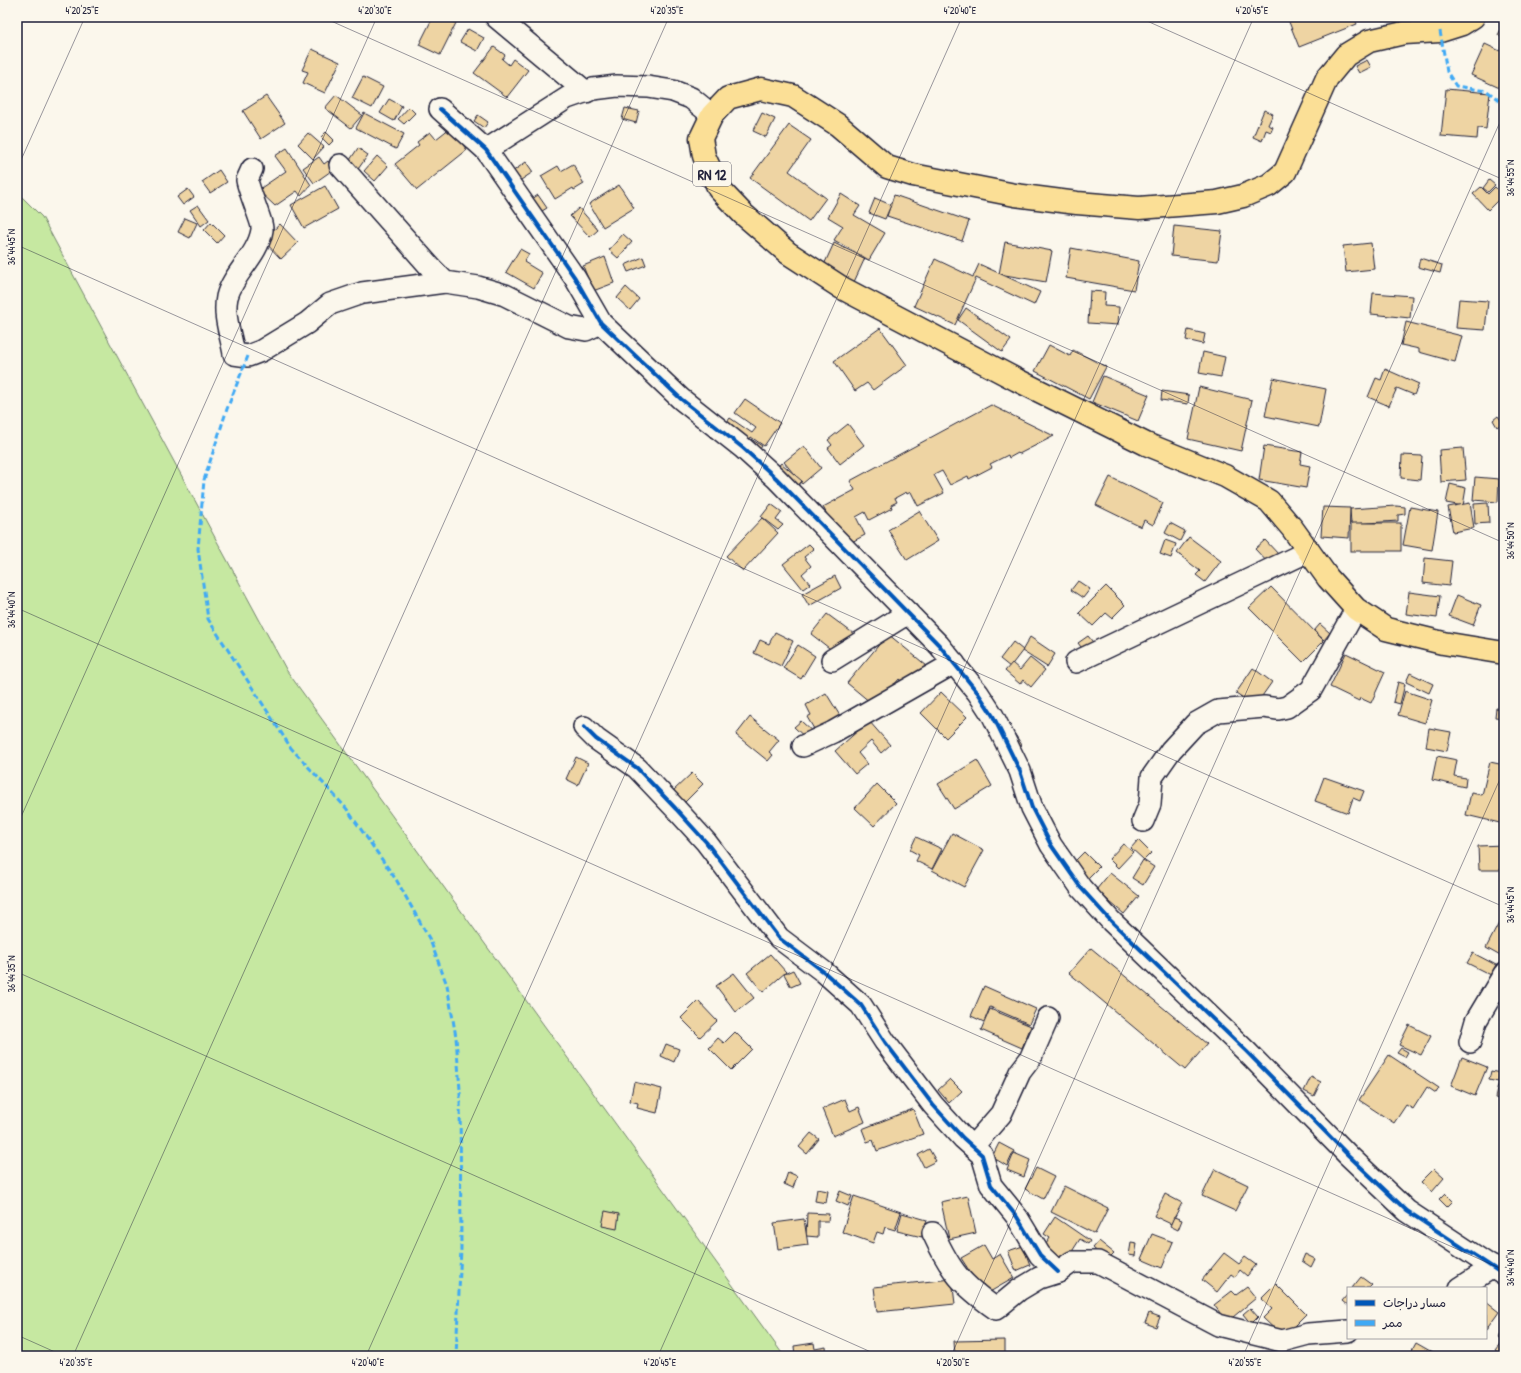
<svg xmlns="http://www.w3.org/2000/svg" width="1521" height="1373" viewBox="0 0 1521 1373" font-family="'Patrick Hand','Playpen Sans Arabic',sans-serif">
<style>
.green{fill:#c6e8a1;stroke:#74856e}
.building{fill:#eed4a3;stroke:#22223b}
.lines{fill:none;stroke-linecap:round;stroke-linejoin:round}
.minor-casing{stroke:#22223b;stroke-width:24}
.major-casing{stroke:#22223b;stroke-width:25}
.minor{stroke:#fbf7ec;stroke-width:21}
.major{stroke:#fbdf96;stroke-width:22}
.quiet{stroke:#3fa9f5;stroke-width:3;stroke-dasharray:6 3;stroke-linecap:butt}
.cycleway-casing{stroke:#fbf7ec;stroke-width:6}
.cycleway{stroke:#0057b8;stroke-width:4}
.ticks{fill:none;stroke:#22223b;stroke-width:1;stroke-opacity:0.45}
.labels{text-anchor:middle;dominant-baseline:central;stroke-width:4;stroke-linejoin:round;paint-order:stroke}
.shield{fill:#fbf7ec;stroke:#636270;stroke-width:1}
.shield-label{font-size:14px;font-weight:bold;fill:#22223b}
.neatline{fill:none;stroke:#22223b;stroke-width:1.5}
.ticks-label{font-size:10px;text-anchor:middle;fill:#22223b}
</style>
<rect width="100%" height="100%" fill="#fbf7ec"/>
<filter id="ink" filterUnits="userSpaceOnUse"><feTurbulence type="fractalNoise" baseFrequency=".025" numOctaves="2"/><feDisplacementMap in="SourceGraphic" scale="8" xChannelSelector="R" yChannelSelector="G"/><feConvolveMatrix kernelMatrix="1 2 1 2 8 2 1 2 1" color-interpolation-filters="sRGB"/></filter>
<g filter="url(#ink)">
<polygon class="green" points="17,192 42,217 287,671 784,1356 17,1356"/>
<g class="building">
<polygon points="433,17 444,17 456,23 440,55 419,45"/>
<polygon points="1287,17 1354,17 1357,24 1299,47"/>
<polygon points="1504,23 1504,39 1498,35"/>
<polygon points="468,29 484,38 477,51 460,42"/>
<polygon points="1504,41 1504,90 1471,75 1485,44 1500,51"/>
<polygon points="494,47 505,55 502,59 509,65 513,59 528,70 507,97 474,73"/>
<polygon points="312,49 340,62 325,93 303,83 308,72 302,70"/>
<polygon points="1367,60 1371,67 1359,73 1355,66"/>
<polygon points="363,77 383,87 372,108 352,98"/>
<polygon points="1446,89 1490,93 1486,129 1478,128 1477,139 1441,136"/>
<polygon points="336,95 362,115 351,128 325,108"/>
<polygon points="266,96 285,123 261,139 243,111"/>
<polygon points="389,99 402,106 394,121 380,113"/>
<polygon points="409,107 415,113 404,124 398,119"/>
<polygon points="625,108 639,111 636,123 622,119"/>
<polygon points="1264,110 1273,114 1268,125 1273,127 1271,132 1266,130 1262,141 1253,137"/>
<polygon points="364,113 404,134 396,149 356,128"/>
<polygon points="762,113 775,119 766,137 753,131"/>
<polygon points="478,115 488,122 484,128 474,121"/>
<polygon points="789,125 811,140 789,171 826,198 809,221 750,178"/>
<polygon points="450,128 467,150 417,190 395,164 419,145 417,142 430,132 436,139"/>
<polygon points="326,132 334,140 329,145 321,137"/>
<polygon points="308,133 324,147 313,159 298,144"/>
<polygon points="287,148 311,185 301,196 297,191 275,206 258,190 286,171 275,156"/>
<polygon points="358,148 368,155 356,172 346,166"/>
<polygon points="377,156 388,166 375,181 364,171"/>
<polygon points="319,157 324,164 328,161 334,169 314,183 303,168"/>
<polygon points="526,162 533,172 512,186 505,177"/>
<polygon points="573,164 584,184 574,190 573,188 555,199 541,176 558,166 561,171"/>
<polygon points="219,170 227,182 210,193 202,182"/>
<polygon points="1489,180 1495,185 1488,192 1483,188"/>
<polygon points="619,185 634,208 603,227 589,204"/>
<polygon points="325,186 338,209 304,228 291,205"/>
<polygon points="1481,187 1488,194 1495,187 1503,195 1488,210 1473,194"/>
<polygon points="188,189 194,197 183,205 177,197"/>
<polygon points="841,194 860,206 854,215 885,233 869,260 834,240 843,226 828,217"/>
<polygon points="538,195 547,208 537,214 529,201"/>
<polygon points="894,195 969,221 962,241 887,216"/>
<polygon points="875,198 891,205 885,219 869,213"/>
<polygon points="198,205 209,220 201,226 190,210"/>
<polygon points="579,208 598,230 590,237 570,216"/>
<polygon points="185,218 197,223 190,238 178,232"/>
<polygon points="211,222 224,235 217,243 204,230"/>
<polygon points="280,224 298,243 281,259 263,240"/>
<polygon points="1174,226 1222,231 1218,261 1171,256"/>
<polygon points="623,234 632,242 618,258 609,250"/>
<polygon points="1005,242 1052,251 1046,282 999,274"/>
<polygon points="834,243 865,258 854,282 823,267"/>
<polygon points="1371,243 1374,269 1346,272 1343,246"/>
<polygon points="1071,248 1139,261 1134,290 1066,278"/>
<polygon points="520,249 529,254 524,262 542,273 534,288 506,272"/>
<polygon points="605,257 614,283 593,291 583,266"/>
<polygon points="643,257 646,265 628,272 625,265"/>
<polygon points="1420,258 1442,265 1440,273 1418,267"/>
<polygon points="935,259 973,277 979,264 1040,292 1034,305 976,278 955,325 914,306"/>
<polygon points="626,287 639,299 630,310 617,298"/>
<polygon points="1090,291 1105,292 1104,306 1119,307 1118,325 1088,323"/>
<polygon points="1373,293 1412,296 1410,318 1371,314"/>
<polygon points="1459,299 1488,301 1485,330 1456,328"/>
<polygon points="966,308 1011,340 1002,352 958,320"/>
<polygon points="1406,322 1462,336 1455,362 1419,352 1419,349 1401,345"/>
<polygon points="880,328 907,365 873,390 867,383 855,391 834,361"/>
<polygon points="1188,330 1205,334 1203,344 1186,340"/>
<polygon points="1049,345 1070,356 1073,350 1106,367 1089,399 1035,371"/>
<polygon points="1203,352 1225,357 1221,377 1199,373"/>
<polygon points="1385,369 1419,384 1414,395 1397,388 1389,406 1368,397 1376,378 1381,380"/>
<polygon points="1103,376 1149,395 1138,421 1092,402"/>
<polygon points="1273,378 1326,389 1319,427 1265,416"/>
<polygon points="1199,387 1252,400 1241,451 1188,439"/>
<polygon points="1162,391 1189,395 1188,404 1161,400"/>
<polygon points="745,399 780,423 764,446 751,437 746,445 722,429 730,418 752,433 756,428 735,413"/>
<polygon points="991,405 1054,436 1019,454 1018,453 1009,458 1008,455 990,464 992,467 969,479 968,476 950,485 942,471 934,475 944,493 918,506 911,492 907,494 906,492 895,498 897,502 891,505 892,508 869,520 865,512 856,517 865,535 844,546 823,507 855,490 850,481"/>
<polygon points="1498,416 1503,423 1497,427 1493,420"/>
<polygon points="848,424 864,445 840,464 828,448 832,445 828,440"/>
<polygon points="751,439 762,446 760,449 749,442"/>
<polygon points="804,446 821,468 802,484 784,462"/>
<polygon points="1264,446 1302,452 1300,464 1310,466 1306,488 1259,480"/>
<polygon points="1463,448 1466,480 1441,482 1439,450"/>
<polygon points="1402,455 1422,456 1420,480 1401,478"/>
<polygon points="781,463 802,481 793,491 772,474"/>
<polygon points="1504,476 1504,502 1501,502 1503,490 1501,490"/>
<polygon points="1110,477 1163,503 1153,525 1144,520 1141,527 1096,505"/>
<polygon points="1475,477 1499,479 1498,502 1473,500"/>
<polygon points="1450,484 1466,488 1463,506 1446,503"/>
<polygon points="1470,503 1474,528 1453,532 1448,507"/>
<polygon points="1488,503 1489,523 1475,524 1474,504"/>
<polygon points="771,504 782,512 776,520 783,525 778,530 761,517"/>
<polygon points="1396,506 1405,507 1405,514 1398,515 1398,521 1351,524 1350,509"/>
<polygon points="1323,507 1350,508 1349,538 1321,536"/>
<polygon points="1410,507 1438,512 1432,550 1403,545"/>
<polygon points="919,511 938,541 907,560 888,530"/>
<polygon points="762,518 778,533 743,571 726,556"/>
<polygon points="1170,523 1185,531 1180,541 1165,533"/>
<rect x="1351" y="523" width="50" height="28"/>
<polygon points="1189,537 1221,561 1205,582 1196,575 1200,571 1177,553"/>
<polygon points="1165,540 1176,544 1171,558 1160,554"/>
<polygon points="1265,540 1280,556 1270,565 1255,549"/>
<polygon points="809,544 814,549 804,557 811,566 802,574 810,584 803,589 783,564"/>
<polygon points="1425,558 1452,561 1449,586 1423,583"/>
<polygon points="835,576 841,588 809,606 802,594"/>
<polygon points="1078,581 1090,589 1083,598 1071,590"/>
<polygon points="1106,586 1125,605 1112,618 1106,613 1093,626 1079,613"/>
<polygon points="1271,587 1324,641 1303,662 1249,608"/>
<polygon points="1409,592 1440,596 1437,618 1406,614"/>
<polygon points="1457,595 1481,605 1473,625 1449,616"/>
<polygon points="827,614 854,634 838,655 811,634"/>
<polygon points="1320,624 1330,633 1324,640 1314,631"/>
<polygon points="775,632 793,641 781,666 754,653 760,640 769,644"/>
<polygon points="888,634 927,666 909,688 899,679 876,707 847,683"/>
<polygon points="1088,636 1097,647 1087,655 1078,643"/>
<polygon points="1030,637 1055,654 1047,667 1022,651"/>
<polygon points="1013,642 1023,650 1010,667 1000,659"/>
<polygon points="798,645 815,656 801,679 783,668"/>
<polygon points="1346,653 1385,672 1371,703 1360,698 1359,701 1330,687"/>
<polygon points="1030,658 1045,670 1031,687 1023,680 1020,684 1005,671 1012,663 1020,670"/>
<polygon points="1253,668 1272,682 1255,706 1236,693"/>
<polygon points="1410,673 1433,684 1429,693 1406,682"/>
<polygon points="1398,682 1405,684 1400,704 1393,702"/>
<polygon points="1405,691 1432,700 1425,723 1398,715"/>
<polygon points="941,692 967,717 946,738 921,713"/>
<polygon points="826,693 842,719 817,734 807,717 811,715 806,705"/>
<polygon points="1496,708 1504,709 1504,718 1495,717"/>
<polygon points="750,717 779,740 769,752 773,755 768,761 736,735"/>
<polygon points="801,721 815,734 809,741 794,727"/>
<polygon points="869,721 890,745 881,753 871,741 858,753 867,764 855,774 835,751"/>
<polygon points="1429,728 1451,732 1447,751 1426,747"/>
<polygon points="1014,733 1022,745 1015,750 1007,738"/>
<polygon points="1437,756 1457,760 1454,776 1466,778 1465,787 1432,780"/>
<polygon points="576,757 588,763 578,785 566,779"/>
<polygon points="977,760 992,786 954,809 938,784"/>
<polygon points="1490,762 1504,765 1504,824 1466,815 1471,793 1482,795"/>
<polygon points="692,773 703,784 685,802 673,791"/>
<polygon points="1324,777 1364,791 1360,801 1353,798 1348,813 1315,801"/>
<polygon points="877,784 896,803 874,826 855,808"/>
<polygon points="952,833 984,850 964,887 932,870"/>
<polygon points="916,837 942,849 932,869 916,861 919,855 910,850"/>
<polygon points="1138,840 1151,853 1144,860 1131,848"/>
<polygon points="1123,844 1133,852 1118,868 1109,859"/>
<polygon points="1504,845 1504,870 1479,870 1478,846"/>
<polygon points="1084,852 1099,867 1087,879 1072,864"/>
<polygon points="1143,860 1154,867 1143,885 1132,878"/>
<polygon points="1110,873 1139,896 1124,914 1096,890"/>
<polygon points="1499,923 1504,925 1504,958 1486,948"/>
<polygon points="1091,948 1207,1044 1185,1070 1069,973"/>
<polygon points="1473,953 1496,965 1491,975 1467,963"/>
<polygon points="770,954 786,972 763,992 747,973"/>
<polygon points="793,970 800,983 791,987 784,974"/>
<polygon points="734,973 754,998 736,1012 716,986"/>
<polygon points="984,986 1036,1009 1029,1024 990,1007 984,1022 971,1016"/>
<polygon points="698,1001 717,1021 700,1037 681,1018"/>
<polygon points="990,1009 1031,1026 1022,1048 981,1030"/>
<polygon points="1409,1025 1431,1036 1421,1055 1399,1045"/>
<polygon points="735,1032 752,1049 731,1070 709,1048 718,1038 724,1043"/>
<polygon points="666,1044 679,1049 674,1062 661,1056"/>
<polygon points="1401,1048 1408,1052 1405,1057 1397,1053"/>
<polygon points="1389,1055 1439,1088 1436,1093 1427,1087 1413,1109 1406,1105 1394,1123 1359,1100"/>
<polygon points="1462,1057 1487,1067 1475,1096 1451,1086"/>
<polygon points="1502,1068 1504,1068 1504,1100 1495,1098"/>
<polygon points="1491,1071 1500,1073 1498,1082 1489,1080"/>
<polygon points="1311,1077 1321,1082 1314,1096 1304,1091"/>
<polygon points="950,1079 962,1091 949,1103 938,1090"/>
<polygon points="634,1082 662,1089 657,1113 637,1108 638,1103 630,1101"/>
<polygon points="845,1099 850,1111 859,1107 865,1122 833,1136 822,1109"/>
<polygon points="913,1109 923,1134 877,1151 873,1140 867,1142 862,1129"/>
<polygon points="811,1133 819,1139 807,1154 799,1147"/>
<polygon points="999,1143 1014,1151 1007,1166 992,1157"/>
<polygon points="929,1149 936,1161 924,1167 918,1155"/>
<polygon points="1014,1153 1030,1160 1024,1177 1007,1170"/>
<polygon points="1036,1168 1054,1177 1043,1199 1025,1189"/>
<polygon points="1215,1169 1248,1185 1235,1211 1202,1196"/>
<polygon points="1434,1169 1444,1178 1432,1192 1421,1182"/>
<polygon points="788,1172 797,1176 793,1188 784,1184"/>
<polygon points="1064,1186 1108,1208 1095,1234 1051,1212"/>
<polygon points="817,1189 828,1191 826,1203 815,1201"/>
<polygon points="840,1191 852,1196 848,1206 836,1201"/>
<polygon points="1445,1193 1453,1201 1447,1207 1439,1199"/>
<polygon points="1165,1194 1182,1203 1171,1224 1154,1216"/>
<polygon points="854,1196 901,1212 895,1230 885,1227 883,1234 877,1232 873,1243 842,1232"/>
<polygon points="968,1196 976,1233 949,1239 941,1202"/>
<polygon points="605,1211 619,1214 617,1229 602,1226"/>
<polygon points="807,1213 829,1214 828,1221 818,1221 818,1237 806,1236"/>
<polygon points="902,1213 927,1220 922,1237 897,1231"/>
<polygon points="1055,1217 1090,1241 1088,1244 1080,1239 1062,1267 1040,1253 1050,1238 1044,1234"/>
<polygon points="1174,1217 1182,1220 1178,1230 1170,1226"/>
<polygon points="804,1219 808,1245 778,1249 774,1223"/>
<polygon points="1152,1234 1173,1242 1162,1268 1141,1259"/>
<polygon points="1099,1241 1114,1253 1107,1260 1093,1248"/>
<polygon points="1131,1243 1137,1244 1135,1256 1129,1255"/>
<polygon points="984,1245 992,1259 1000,1254 1014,1278 988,1293 983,1284 979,1286 961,1258"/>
<polygon points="1023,1246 1030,1265 1016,1271 1008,1251"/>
<polygon points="1224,1253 1239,1264 1245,1257 1256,1265 1247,1276 1240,1270 1235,1277 1231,1274 1217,1292 1202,1280"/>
<polygon points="1305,1254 1315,1259 1311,1267 1302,1261"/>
<polygon points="1361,1277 1372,1285 1369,1288 1352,1288"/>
<polygon points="952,1279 955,1304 877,1312 874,1287"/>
<polygon points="1276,1284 1306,1314 1283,1337 1263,1318 1272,1309 1261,1299"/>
<polygon points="1247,1287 1256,1298 1227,1322 1214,1305 1232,1291 1236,1295"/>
<polygon points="1348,1294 1348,1306 1342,1301"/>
<polygon points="1486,1302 1499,1312 1486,1330"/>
<polygon points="1250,1308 1258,1317 1251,1324 1243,1314"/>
<polygon points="1149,1313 1160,1317 1156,1327 1145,1323"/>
<polygon points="1504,1330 1504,1356 1503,1356 1495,1350 1502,1341 1498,1337"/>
<polygon points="1005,1340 1005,1356 955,1356 954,1341"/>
<polygon points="814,1343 815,1349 826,1347 827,1356 795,1356 794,1346"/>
<polygon points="1416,1343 1439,1356 1409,1356"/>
</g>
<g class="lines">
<g class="minor-casing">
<g id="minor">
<polyline points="496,17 586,92"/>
<polyline points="440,109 486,150 575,278 601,323 681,399 743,448 776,478 939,645 978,693 993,716 1020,771 1032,808 1051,845 1081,888 1111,921 1247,1052 1348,1155 1407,1211 1504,1275"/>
<polyline points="486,150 567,98 593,89 617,86 648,87 673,91 691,98 712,115"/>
<polyline points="340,165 432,269 445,282 478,287 505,295 569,327 586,330 601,323"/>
<path d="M 252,169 L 247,180 C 249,192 263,223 262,230 C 258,256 233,273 227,297 C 223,317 231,335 234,354 L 248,356 L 261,351 L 307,323 L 330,304 L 362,293 L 445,282"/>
<polyline points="832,660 908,613"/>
<polyline points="1076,662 1309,551"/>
<polyline points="584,727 596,739 637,768 676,809 706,842 779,938 824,972 861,1005 885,1042 933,1105 963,1138 982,1155 991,1185 1017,1217 1040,1255 1058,1272"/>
<polyline points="803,746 833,732 954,663"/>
<polyline points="1143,821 1150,804 1152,777 1171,750 1195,724 1218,711 1264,707 1278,709 1287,707 1311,690 1356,609"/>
<polyline points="1470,1042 1476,1021 1504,974"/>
<polyline points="973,1146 1001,1114 1020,1072 1030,1059 1048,1018"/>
<path d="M 933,1233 C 951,1272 961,1284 996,1309 L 1019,1290 L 1039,1278 L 1058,1272 L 1072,1262 L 1098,1262 L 1218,1325 L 1282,1341 L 1308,1334 L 1348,1331"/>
<polyline points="1460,1288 1493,1267"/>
</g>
</g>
<g class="major-casing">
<polyline id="major" points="1473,17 1462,24 1440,31 1404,33 1369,41 1346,55 1327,78 1285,172 1269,185 1243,196 1217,202 1139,208 1077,203 1015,195 913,175 887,167 838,125 793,96 761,89 728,98 712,115 701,138 704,156 719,189 743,214 788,253 842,288 1017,380 1146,444 1225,476 1269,501 1292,528 1328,578 1356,609 1386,629 1443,643 1504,653"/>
</g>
<use href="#minor" class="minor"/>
<use href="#major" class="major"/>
<g class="quiet">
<polyline points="1440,31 1447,72 1456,86 1487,91 1504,104"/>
<polyline points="248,356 227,409 204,480 198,549 208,619 291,748 346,808 397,881 430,940 447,985 456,1037 460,1090 461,1248 456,1356"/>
</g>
<g class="cycleway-casing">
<g id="cycleway">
<polyline points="440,109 486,150 575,278 601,323 681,399 743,448 776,478 939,645 978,693 993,716 1020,771 1032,808 1051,845 1081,888 1111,921 1247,1052 1348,1155 1407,1211 1504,1275"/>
<polyline points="584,727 596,739 637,768 676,809 706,842 779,938 824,972 861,1005 885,1042 933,1105 963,1138 982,1155 991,1185 1017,1217 1040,1255 1058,1272"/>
</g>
</g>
<use href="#cycleway" class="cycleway"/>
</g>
</g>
<path class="ticks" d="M 322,17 L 1504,543M 1138,17 L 1504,180M 17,169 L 85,17M 17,245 L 1504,907M 17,608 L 1504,1270M 17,826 L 377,17M 17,972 L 880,1356M 17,1335 L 64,1356M 73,1356 L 669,17M 366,1356 L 962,17M 658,1356 L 1254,17M 951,1356 L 1504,113M 1243,1356 L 1504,770"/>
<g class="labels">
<rect class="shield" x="693" y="162" width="38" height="24" rx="3"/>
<g class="shield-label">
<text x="712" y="174">RN 12</text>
</g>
</g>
<rect width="1521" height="1373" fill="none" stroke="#fbf7ec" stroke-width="44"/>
<rect x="1347" y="1287" width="140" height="52" fill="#fbf7ec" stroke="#a4a2a5"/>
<rect x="1355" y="1300" width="20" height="6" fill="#0057b8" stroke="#a4a2a5"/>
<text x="1383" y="1307" font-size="12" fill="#22223b">مسار دراجات</text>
<rect x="1355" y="1320" width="20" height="6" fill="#3fa9f5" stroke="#a4a2a5"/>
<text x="1383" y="1327" font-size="12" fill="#22223b">ممر</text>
<rect x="22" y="22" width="1477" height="1329" class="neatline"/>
<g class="ticks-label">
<text x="82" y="14">4°20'25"E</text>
<text x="375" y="14">4°20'30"E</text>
<text x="667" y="14">4°20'35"E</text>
<text x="960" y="14">4°20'40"E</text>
<text x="1252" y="14">4°20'45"E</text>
<text transform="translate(1510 178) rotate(-90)" y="4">36°44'55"N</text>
<text transform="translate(11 247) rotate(-90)" y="4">36°44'45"N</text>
<text transform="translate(1510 541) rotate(-90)" y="4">36°44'50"N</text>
<text transform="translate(11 610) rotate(-90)" y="4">36°44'40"N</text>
<text transform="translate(1510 905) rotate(-90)" y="4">36°44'45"N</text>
<text transform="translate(11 974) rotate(-90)" y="4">36°44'35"N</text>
<text transform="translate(1510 1268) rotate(-90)" y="4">36°44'40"N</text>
<text x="76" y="1366">4°20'35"E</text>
<text x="368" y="1366">4°20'40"E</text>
<text x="660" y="1366">4°20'45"E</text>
<text x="953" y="1366">4°20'50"E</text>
<text x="1245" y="1366">4°20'55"E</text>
</g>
</svg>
